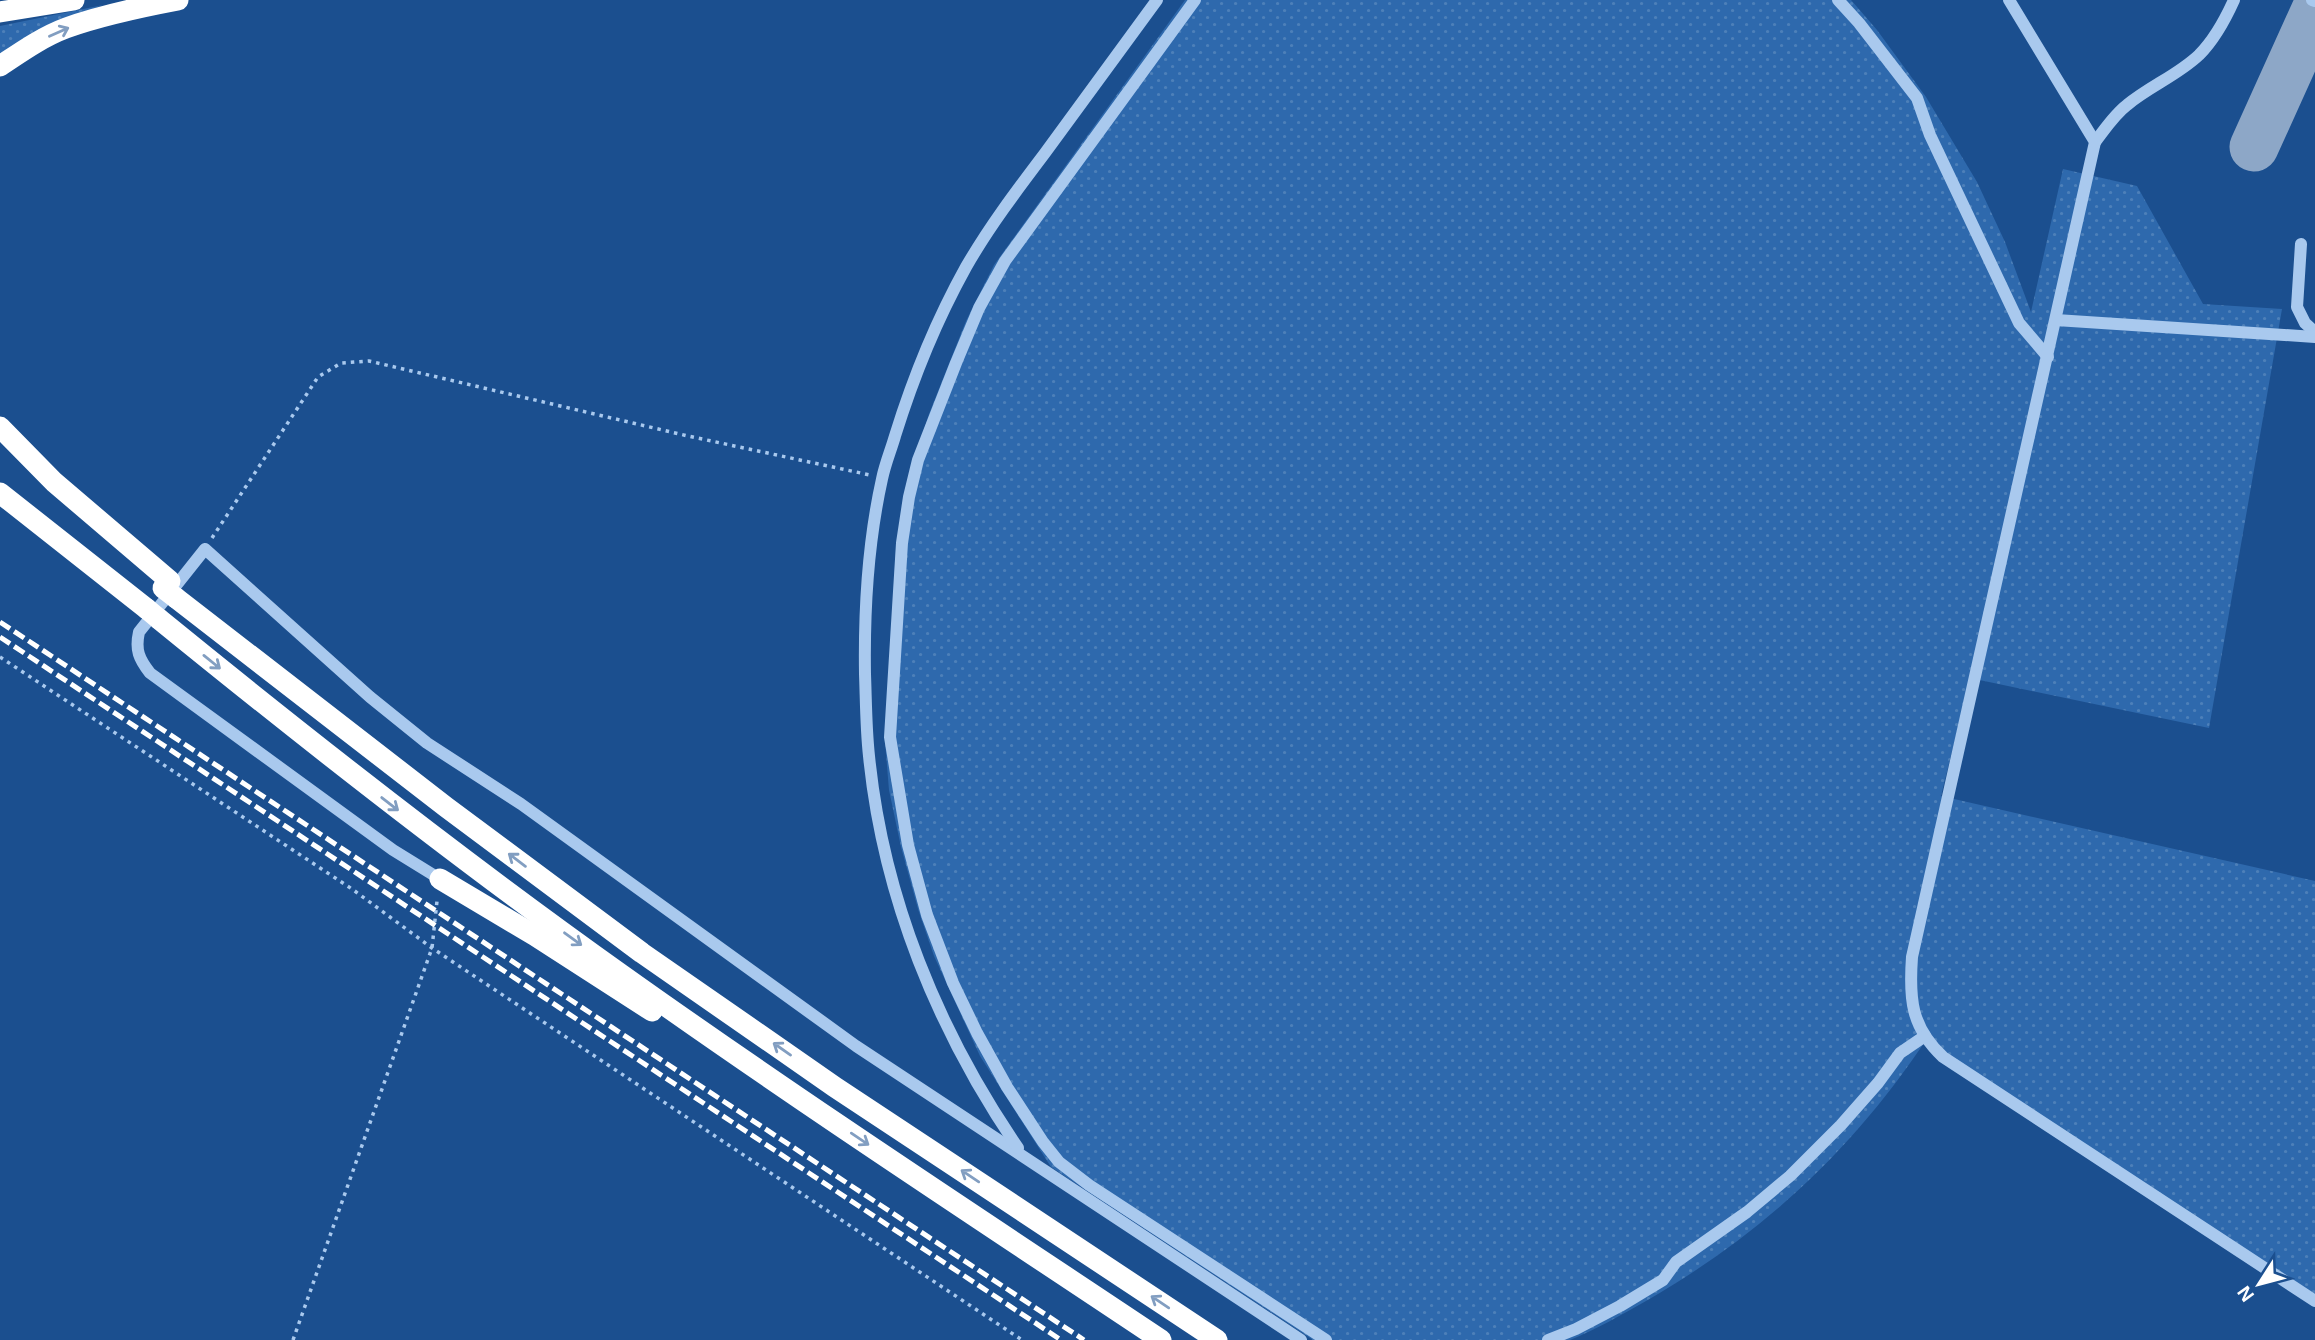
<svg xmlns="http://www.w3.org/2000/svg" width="2315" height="1340" viewBox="0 0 2315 1340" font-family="Helvetica,sans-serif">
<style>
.grass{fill:url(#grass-dots)}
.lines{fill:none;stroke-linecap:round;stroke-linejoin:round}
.taxiway{stroke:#8da7c7;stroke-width:49}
.path{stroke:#a9c9ee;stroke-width:3.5;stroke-dasharray:3.5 5;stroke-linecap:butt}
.minor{stroke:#a9c9ee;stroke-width:12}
.highway{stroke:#fff;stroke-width:21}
.rail{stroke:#fff;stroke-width:5;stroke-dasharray:12 5;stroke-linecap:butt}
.highway-bridge{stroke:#fff;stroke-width:21}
.oneway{stroke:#829ec1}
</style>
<defs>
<pattern id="grass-dots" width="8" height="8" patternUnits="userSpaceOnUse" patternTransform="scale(1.75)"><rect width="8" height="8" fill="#2e69ad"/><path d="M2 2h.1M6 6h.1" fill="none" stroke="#4d80b9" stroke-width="1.8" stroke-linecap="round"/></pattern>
</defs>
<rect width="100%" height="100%" fill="#1b4f8f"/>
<g class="grass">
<path d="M 1185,0 L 1851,0 L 1877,30 L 1926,97 L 1977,182 L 2005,242 L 2031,312 L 2063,169 L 2137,186 L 2203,304 L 2282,309 L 2209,728 L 1970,678 L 1941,796 L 2315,881 L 2315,1294 L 1948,1056 L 1930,1034 C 1855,1148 1764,1233 1646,1301 C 1621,1315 1597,1329 1570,1340 L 1313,1340 L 1051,1167 L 980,1056 L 934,956 L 918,909 L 901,847 L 889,790 L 885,741 L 896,549 L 907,482 L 929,414 L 966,321 L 994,265 Z"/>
<path d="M 103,5 C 67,19 31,31 0,55 L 0,26 Z"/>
</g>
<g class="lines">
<polyline class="taxiway" points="2254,147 2315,12"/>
<g class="path">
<polyline points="212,538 318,377 341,363 369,361 688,436 870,475"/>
<polyline points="0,657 352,889 432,948 1022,1340"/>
<polyline points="293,1340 432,948 437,901"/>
</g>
<g class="minor">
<polyline points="1195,0 1005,261 979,308 956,363 918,460 909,497 902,543 890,737 908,845 927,915 953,983 977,1033 1007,1087 1043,1142 1059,1162 1089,1185 1326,1340"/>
<polyline points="1838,0 1859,23 1917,98 1930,135 2019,323 2048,357"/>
<path d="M 2009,0 L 2095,142 L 1912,957 C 1909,999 1911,1027 1943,1057 L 2315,1301"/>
<polyline points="2312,0 2315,1"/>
<path d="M 2095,142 C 2105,129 2114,115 2127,105 C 2150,86 2178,75 2199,55 C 2215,39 2225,20 2234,0"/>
<polyline points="2301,244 2297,307 2305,323 2315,332"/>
<polyline points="2056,320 2315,337"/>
<path d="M 440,879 L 393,850 L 150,673 C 139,659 135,650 139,632 L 205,549 L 370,697 L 427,743 L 521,804 L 856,1046 L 1301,1340"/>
<path d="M 1018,1148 C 938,1031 883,897 869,756 C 866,729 866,701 865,674 C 864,609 868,542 882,479 C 885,464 891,450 895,436 C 913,378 936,321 966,267 C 989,227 1017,190 1045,153 C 1082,102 1120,51 1157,0"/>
<polyline points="1548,1340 1576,1329 1620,1306 1663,1280 1676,1262 1747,1212 1790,1176 1841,1125 1878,1083 1900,1053 1925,1036"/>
</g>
<g class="highway">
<polyline points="0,12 74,0"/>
<path d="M 0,66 C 21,52 42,37 66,28 C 102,15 141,7 178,0"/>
<polyline points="0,427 54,482 170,581"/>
<polyline points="0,493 147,609"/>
<polyline points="176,598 446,807 642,953 835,1087 1217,1340"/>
<path d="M 159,619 C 310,742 463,862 622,975 C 799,1101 981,1220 1161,1340"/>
<polyline points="440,879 534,935 652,1011"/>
</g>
<g class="rail">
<polyline points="0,622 1084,1340"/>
<polyline points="0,637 1061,1340"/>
</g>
<g class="highway-bridge">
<polyline points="163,588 176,598"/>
<polyline points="147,609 159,619"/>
</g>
</g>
<defs><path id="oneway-shaft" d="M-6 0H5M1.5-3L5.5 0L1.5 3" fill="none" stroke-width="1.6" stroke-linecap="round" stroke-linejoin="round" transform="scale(1.75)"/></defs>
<g class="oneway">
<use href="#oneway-shaft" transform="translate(59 32) rotate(-24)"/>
<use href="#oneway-shaft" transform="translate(212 662) rotate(39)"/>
<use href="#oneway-shaft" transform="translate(390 804) rotate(38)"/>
<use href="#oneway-shaft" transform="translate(517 860) rotate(-143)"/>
<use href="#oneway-shaft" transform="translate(573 939) rotate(36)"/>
<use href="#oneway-shaft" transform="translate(782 1049) rotate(-145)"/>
<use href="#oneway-shaft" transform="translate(860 1139) rotate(34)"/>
<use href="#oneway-shaft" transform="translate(970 1176) rotate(-146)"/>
<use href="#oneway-shaft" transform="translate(1160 1302) rotate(-146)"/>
</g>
<g transform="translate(2259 1284) rotate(234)" stroke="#1b4f8f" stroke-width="5" paint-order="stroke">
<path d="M0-5L12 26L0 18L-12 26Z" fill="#ffffff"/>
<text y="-10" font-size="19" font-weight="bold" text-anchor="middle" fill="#ffffff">N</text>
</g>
</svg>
